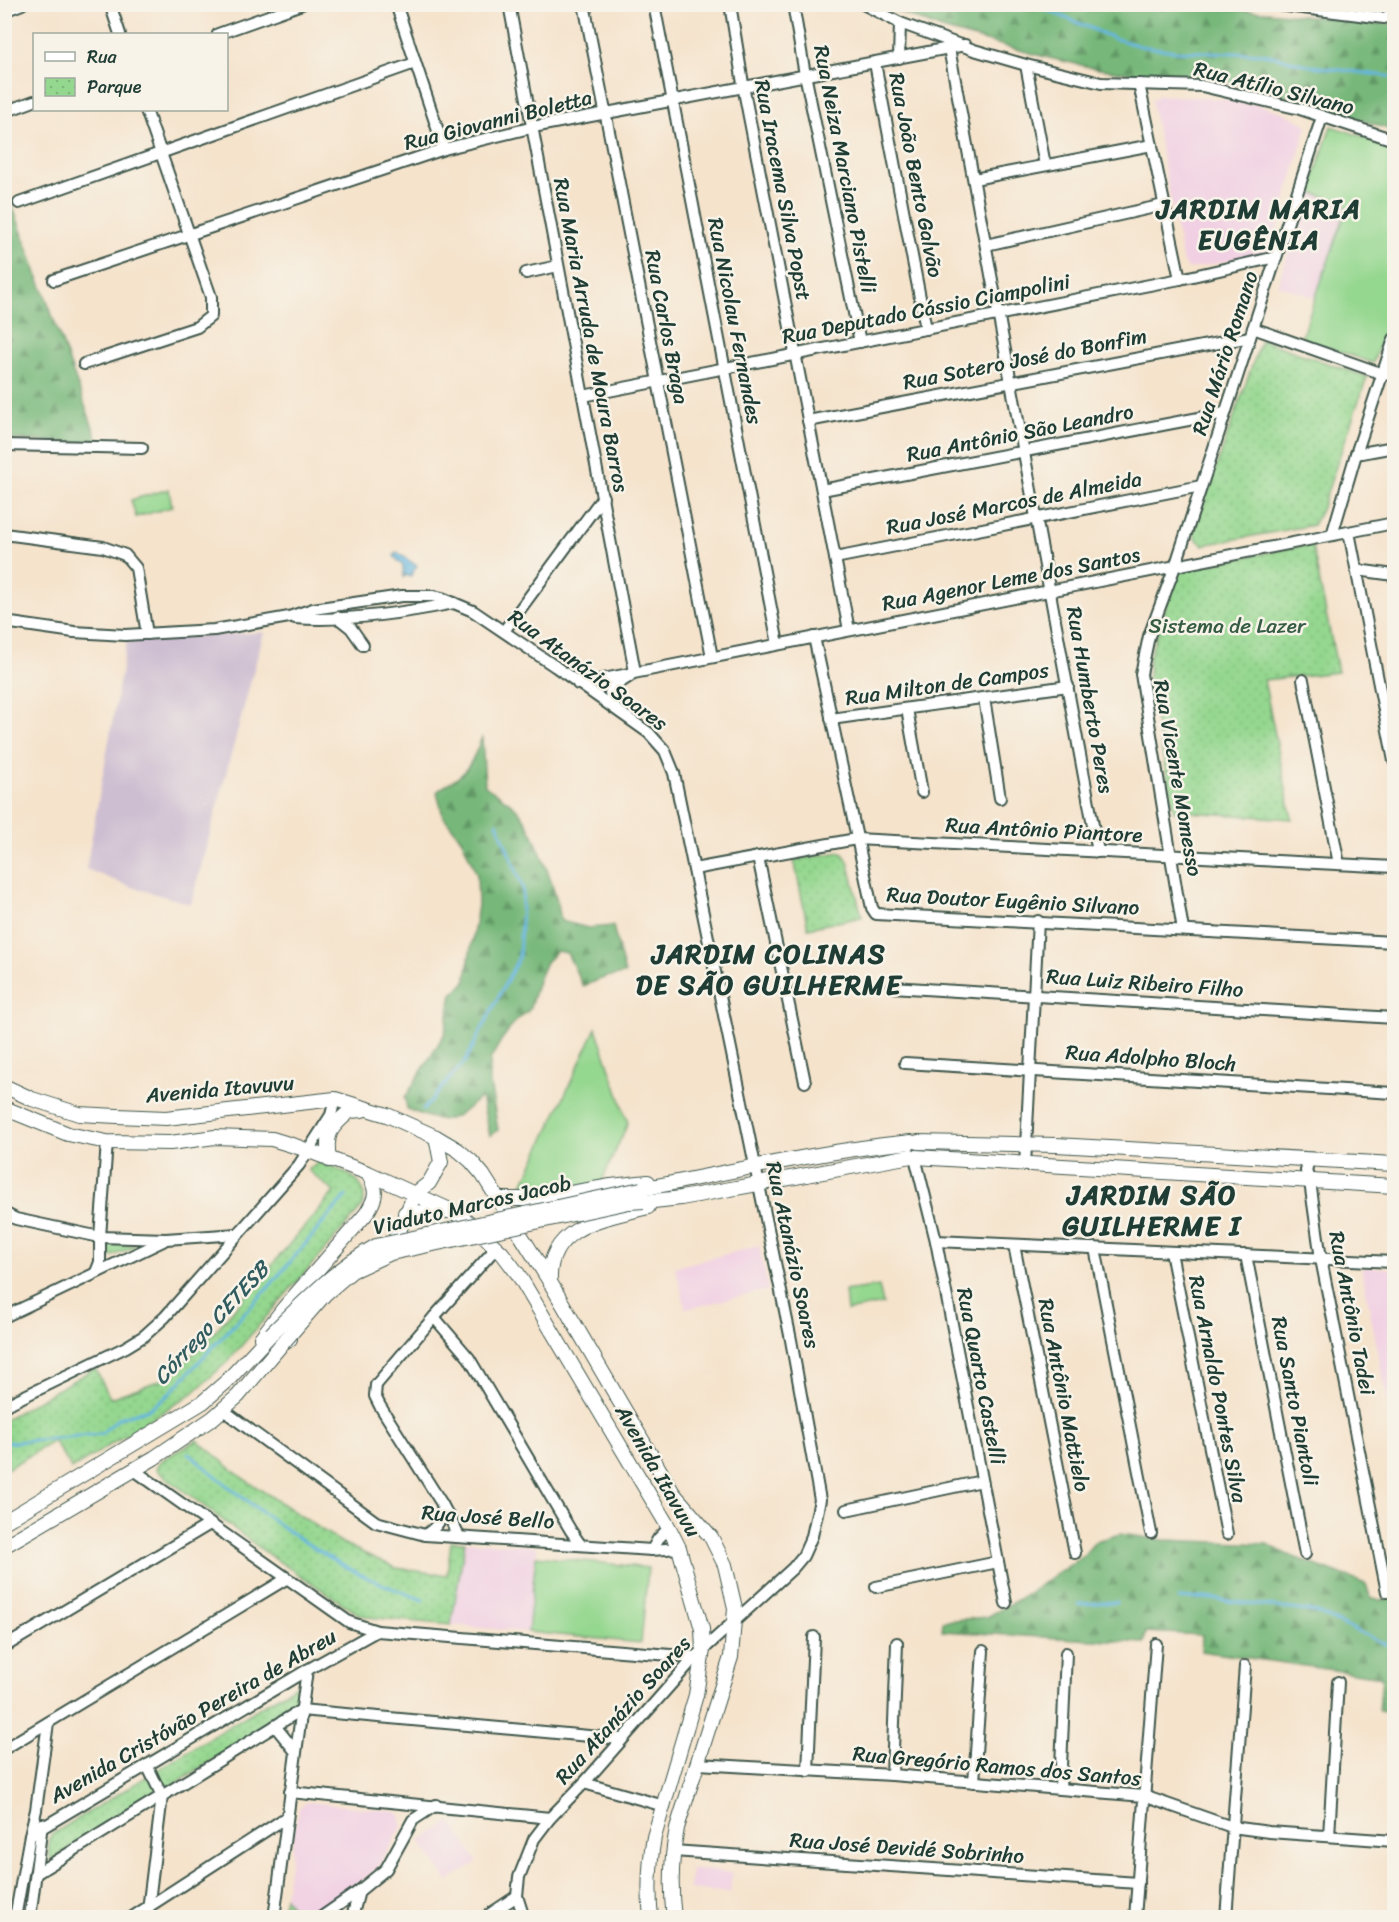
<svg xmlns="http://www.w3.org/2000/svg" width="1399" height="1922" viewBox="0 0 1399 1922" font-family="Sriracha,sans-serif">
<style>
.built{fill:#f1d0e3}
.industrial{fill:#cebed1}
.grass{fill:#94d78f;stroke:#5a8a62;stroke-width:1.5}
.forest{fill:url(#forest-firs);stroke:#4b7a57;stroke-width:1.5}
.park{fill:url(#park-dots);stroke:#5a8a62;stroke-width:1.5}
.water{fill:#65b6e0;stroke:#427a8a;stroke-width:1.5}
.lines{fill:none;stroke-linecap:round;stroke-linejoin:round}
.stream{stroke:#65b6e0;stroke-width:3}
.minor-casing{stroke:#3f564b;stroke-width:14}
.major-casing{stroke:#3f564b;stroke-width:16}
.minor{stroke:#fff;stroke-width:10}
.major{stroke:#fff;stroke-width:14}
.major-bridge-casing{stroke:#3f564b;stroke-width:16;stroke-linecap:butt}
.major-bridge{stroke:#fff;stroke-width:14}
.labels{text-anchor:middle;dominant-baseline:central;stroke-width:5;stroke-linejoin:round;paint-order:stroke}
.street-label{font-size:21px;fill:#1f3d34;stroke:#f7f3e8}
.park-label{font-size:21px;fill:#365c46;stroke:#f7f3e8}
.water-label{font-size:22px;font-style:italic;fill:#305b5f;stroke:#f7f3e8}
.district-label{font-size:27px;font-weight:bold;letter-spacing:1.5px;fill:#1f3d34;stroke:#f7f3e8}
</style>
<defs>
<pattern id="forest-firs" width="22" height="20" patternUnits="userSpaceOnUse" patternTransform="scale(1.5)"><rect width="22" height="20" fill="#77b87a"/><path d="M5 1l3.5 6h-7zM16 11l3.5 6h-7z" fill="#619765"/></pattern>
<pattern id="park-dots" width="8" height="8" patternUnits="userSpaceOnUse" patternTransform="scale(1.5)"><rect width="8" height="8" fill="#94d78f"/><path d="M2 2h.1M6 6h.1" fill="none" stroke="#7fb97c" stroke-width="1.8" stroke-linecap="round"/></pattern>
</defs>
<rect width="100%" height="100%" fill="#f7f3e8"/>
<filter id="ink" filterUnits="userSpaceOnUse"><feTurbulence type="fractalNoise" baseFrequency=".0167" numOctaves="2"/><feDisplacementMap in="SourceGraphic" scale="12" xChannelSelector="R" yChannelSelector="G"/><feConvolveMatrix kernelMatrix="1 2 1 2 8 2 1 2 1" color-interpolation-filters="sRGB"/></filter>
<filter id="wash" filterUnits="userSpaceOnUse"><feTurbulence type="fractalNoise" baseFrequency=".008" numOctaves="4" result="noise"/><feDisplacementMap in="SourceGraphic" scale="24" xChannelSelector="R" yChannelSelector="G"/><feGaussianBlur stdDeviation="1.35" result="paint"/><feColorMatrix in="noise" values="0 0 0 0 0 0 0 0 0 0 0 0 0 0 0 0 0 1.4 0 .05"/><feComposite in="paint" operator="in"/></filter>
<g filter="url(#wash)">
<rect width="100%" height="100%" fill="#f5e3cc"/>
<g class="built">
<polygon points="1159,95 1219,99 1255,104 1285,113 1307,125 1271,252 1189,269 1183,263 1153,110 1152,101"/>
<polygon points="1309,192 1344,203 1347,208 1316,298 1278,285"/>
<polygon points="759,1246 768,1290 686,1309 675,1267"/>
<polygon points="1365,1267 1394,1269 1394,1434 1362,1270"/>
<polygon points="465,1542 537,1546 528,1632 451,1625"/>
<polygon points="307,1802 395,1811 400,1815 402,1822 401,1829 378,1868 357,1885 310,1913 295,1913 285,1897 298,1809"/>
<polygon points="451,1821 477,1862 448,1881 420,1841"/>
<polygon points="691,1869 732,1873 730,1893 689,1889"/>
</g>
<polygon class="industrial" points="264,632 191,904 131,887 86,869 127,640"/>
<g class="grass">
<polygon points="1331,126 1394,147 1394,302 1373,363 1301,338 1347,208 1344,203 1309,192"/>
<polygon points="169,489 172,507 136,517 131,500"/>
<polygon points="596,1028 628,1123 601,1183 546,1192 520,1191"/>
<polygon points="879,1286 883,1304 847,1311 845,1291"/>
<polygon points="536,1556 648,1568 641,1643 528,1632"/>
</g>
<g class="forest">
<polygon points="1157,4 1278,13 1388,24 1394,22 1394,131 1313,104 1208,76 1151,76 1099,69 1049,58 942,29 883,5"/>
<polygon points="4,183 99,444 5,439"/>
<path d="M 482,737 L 485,786 C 495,793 507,800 516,808 C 534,826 557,894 561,921 L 588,928 L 613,926 L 625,974 L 606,977 L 583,986 L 567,953 L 557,951 L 546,962 L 539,978 L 529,1010 L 516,1021 L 502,1039 L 490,1060 L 490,1083 L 498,1130 L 490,1136 L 481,1097 C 448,1125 447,1125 407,1109 L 405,1098 L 445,1033 L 452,994 L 465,983 L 478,905 L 477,875 L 462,840 L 443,816 L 437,792 C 445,784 458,780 464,772 C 473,762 477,749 482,737 Z"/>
<polygon points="1120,1534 1164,1540 1267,1544 1288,1555 1366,1584 1370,1597 1380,1600 1394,1599 1394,1713 1379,1711 1382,1677 1201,1651 1202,1635 1146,1632 1144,1643 942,1631 943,1621 987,1617 1021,1598 1083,1556 1096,1541"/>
</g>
<g class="park">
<polygon points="1261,340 1367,377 1321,510 1313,525 1203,545 1195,538 1194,531"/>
<polygon points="1312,544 1338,672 1264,680 1292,819 1174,811 1148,682 1149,658 1178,572 1184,569"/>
<polygon points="840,852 844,855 848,861 862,917 808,928 794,860"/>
<path d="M 318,1162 C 340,1170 372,1178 362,1207 L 228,1361 L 193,1393 L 72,1469 L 54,1441 L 5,1470 L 4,1420 L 95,1368 L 110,1398 L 161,1380 L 179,1368 L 212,1335 L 334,1192 L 308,1170 Z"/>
<polygon points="105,1245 140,1245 105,1259"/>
<polygon points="197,1440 241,1477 342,1543 396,1568 447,1575 451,1541 465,1542 451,1625 368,1617 357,1613 269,1555 160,1473 156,1468 160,1461"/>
<path d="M 298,1684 L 296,1708 L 52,1860 C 46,1852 49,1844 51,1835 Z"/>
<polygon points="285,1897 295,1913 310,1913 304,1917 280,1917"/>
</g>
<polygon class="water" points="397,552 417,566 410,577 406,575 404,577 403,566 394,556"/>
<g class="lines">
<g class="stream">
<polyline points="1033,4 1116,39 1140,46 1175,51 1264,54 1311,66 1394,77"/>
<polyline points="423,1110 466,1060 519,957 523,888 497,823"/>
<polyline points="4,1443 101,1434 119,1418 149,1409 167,1396 267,1289 346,1196"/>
<path d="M 188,1453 C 240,1497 293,1539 354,1571 C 376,1583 400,1591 423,1600"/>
<polyline points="1179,1599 1205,1598 1315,1612 1394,1648"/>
<polyline points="1079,1604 1117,1602"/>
</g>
</g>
</g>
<g filter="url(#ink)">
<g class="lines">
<g class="minor-casing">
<g id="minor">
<polyline points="110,4 120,34"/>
<polyline points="396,4 444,149"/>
<polyline points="509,4 635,672"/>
<polyline points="584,4 712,657"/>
<polyline points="654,4 778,644"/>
<polyline points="730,4 745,96 849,630"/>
<polyline points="793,4 804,69 860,342"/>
<polyline points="863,4 900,23 974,50 1026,65 1101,83 1202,86 1300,109 1394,140"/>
<polyline points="1270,4 1384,18 1394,13"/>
<polyline points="4,11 22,4"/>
<polyline points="218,34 302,4"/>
<polyline points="949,48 1098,852"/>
<polyline points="899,58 900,23"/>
<polyline points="875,63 926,329"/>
<polyline points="1026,65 1045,165"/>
<polyline points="1139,84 1180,279"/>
<polyline points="4,112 34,101"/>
<polyline points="974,179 1152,145"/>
<polyline points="19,203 415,63"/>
<polyline points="986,245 1164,205"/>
<polyline points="526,273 558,266"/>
<polyline points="54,280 444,149 538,126 965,45"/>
<polyline points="1253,328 1383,374 1394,375"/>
<polyline points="84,364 197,327 211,316 211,297 146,110"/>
<polyline points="583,396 1180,279 1276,257"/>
<polyline points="808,421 1250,337"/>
<polyline points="4,445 142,448"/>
<polyline points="1356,454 1394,447"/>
<polyline points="822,490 1225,413"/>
<polyline points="1349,532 1394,761"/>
<polyline points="4,534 103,547 125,555 136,568 147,634"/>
<polyline points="1332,535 1356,454 1394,339"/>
<polyline points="835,558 1201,486"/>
<polyline points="1357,570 1394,575"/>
<polyline points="337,617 351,628 363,645"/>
<path d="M 295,618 C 345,622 404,613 454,603"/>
<polyline points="4,622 74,632 125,635 214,630 289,617 313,609 402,596 433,596 442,598 473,611 556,667 649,733 665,751 674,773 791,1340 820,1500 812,1536 803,1556 793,1568 695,1657 584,1783 550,1818 534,1839 519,1877 517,1896 524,1918"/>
<polyline points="504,631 603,497"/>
<polyline points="814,637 872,908 876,914 1394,942"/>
<polyline points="1303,680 1339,864"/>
<polyline points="578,684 1394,523"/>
<polyline points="984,698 1000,798"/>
<polyline points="615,708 610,693 613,687 630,676"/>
<polyline points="907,709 922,792"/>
<polyline points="831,719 1068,686"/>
<polyline points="758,857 805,1082"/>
<polyline points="694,869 856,839 1394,867"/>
<polyline points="1183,930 1141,674 1149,636 1177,561 1322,117"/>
<polyline points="892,987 1394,1018"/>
<polyline points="905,1063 1394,1093"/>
<polyline points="915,1157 936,1241 1006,1603"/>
<polyline points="1309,1159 1306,1171 1310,1182 1321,1259 1387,1592"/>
<polyline points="1025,1165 1038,921"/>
<polyline points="4,1213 16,1219 100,1237 166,1239 238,1234"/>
<polyline points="936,1241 1394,1262"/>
<polyline points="1014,1245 1075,1553"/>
<polyline points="1095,1248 1151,1533"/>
<polyline points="1171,1252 1227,1534"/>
<polyline points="1246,1255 1305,1554"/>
<polyline points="96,1272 100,1262 100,1237 107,1142"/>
<polyline points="4,1317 163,1241"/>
<polyline points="434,1317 469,1358 571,1531 580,1544"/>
<polyline points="4,1406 126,1347 144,1336 165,1317 299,1165 331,1115 335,1099"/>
<polyline points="223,1410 376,1522 425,1535 652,1550 679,1548"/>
<polyline points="134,1470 349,1622 377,1631 695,1657"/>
<polyline points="846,1510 982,1481"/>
<path d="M 425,1535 C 436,1528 445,1519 442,1504"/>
<polyline points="459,1536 442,1504 380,1406 375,1396 376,1385 434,1317 496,1248"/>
<polyline points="652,1550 658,1539 669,1528"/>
<polyline points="876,1587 998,1562"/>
<polyline points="4,1647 210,1524"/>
<polyline points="275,1726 296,1752"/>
<polyline points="4,1749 286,1579"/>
<polyline points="698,1764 892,1775 1144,1796 1232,1827 1269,1832 1394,1841"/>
<polyline points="808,1771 814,1637"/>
<polyline points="892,1775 897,1643"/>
<polyline points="974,1782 983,1651"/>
<polyline points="584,1783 664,1806"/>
<polyline points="1060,1789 1066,1653"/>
<polyline points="290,1792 550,1818"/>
<polyline points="30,1835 307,1670 377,1631"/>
<polyline points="1329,1836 1338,1682"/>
<polyline points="673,1851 1138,1883"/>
<polyline points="37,1873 301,1710 622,1739"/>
<polyline points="15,1918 30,1835 36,1810 48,1723"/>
<polyline points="30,1918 42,1824"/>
<polyline points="131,1918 287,1817"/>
<polyline points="147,1918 162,1796 147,1765"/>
<polyline points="274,1918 307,1670"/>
<polyline points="320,1918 359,1891 386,1869 413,1820 436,1805"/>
<polyline points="352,1918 359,1891"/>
<polyline points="484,1918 517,1896"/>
<polyline points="1135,1918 1156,1644"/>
<polyline points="1226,1918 1245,1666"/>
</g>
</g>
<g class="major-casing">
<g id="major">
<path d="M 4,1086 L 32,1099 L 79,1114 L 117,1116 L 166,1118 L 335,1099 L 387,1115 L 436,1137 L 458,1150 L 471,1161 L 483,1175 L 547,1277 L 673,1493 L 711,1537 L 725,1565 L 735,1608 L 731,1657 L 677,1828 C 671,1859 670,1887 674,1918"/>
<path d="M 4,1108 L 68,1134 L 107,1142 L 170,1143 L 215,1137 L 272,1139 L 298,1147 L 368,1173 L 452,1211 L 467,1221 L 502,1253 L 518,1274 L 669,1528 L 679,1548 L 702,1629 L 703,1650 L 696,1695 L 654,1837 C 649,1865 648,1890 651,1918"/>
<polyline points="918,1142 1056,1145 1394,1164"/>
<polyline points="916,1157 1394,1186"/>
<path d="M 329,1160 C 325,1133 330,1128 350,1111 L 362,1110"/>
<path d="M 641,1189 C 731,1172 820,1151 911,1142"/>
<polyline points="498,1199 536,1199 611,1186 648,1182"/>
<polyline points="635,1203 681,1198 911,1156"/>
<polyline points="405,1213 448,1211"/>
<polyline points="388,1250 394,1242 415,1194 429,1183 441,1162 436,1137"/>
<path d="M 550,1281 C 547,1225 606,1218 648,1207"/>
<path d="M 261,1338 L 284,1308 L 366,1214 C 377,1197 378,1191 368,1173"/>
<polyline points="4,1522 203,1402 226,1382 271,1334"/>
<polyline points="4,1546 154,1458 213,1418 238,1396 281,1345 290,1339"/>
</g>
</g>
<use href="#minor" class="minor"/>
<use href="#major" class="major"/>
<g class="major-bridge-casing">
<g id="major-bridge">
<path d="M 271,1334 C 304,1302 335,1269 376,1246 L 641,1189"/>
<polyline points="281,1345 325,1294 352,1271 391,1253 629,1202 644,1201"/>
</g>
</g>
<use href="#major-bridge" class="major-bridge"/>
</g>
</g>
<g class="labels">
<g class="street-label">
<text transform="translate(1274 88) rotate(14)">Rua Atílio Silvano</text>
<text transform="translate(498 120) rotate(-14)">Rua Giovanni Boletta</text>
<text transform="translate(845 169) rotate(79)">Rua Neiza Marciano Pistelli</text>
<text transform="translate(916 175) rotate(79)">Rua João Bento Galvão</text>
<text transform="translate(783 190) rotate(79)">Rua Iracema Silva Popst</text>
<text transform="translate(926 309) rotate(-11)">Rua Deputado Cássio Ciampolini</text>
<text transform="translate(735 321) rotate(79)">Rua Nicolau Fernandes</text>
<text transform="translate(667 327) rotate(79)">Rua Carlos Braga</text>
<text transform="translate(591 335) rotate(79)">Rua Maria Arruda de Moura Barros</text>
<text transform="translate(1225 353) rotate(-72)">Rua Mário Romano</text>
<text transform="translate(1025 359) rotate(-11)">Rua Sotero José do Bonfim</text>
<text transform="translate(1020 433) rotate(-11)">Rua Antônio São Leandro</text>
<text transform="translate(1014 503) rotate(-11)">Rua José Marcos de Almeida</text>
<text transform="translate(1011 579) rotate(-11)">Rua Agenor Leme dos Santos</text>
<text transform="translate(588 670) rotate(36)">Rua Atanázio Soares</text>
<text transform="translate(947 684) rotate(-8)">Rua Milton de Campos</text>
<text transform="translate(1090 700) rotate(80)">Rua Humberto Peres</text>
<text transform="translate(1178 778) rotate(80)">Rua Vicente Momesso</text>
<text transform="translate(1044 830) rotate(3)">Rua Antônio Piantore</text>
<text transform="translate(1013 901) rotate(3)">Rua Doutor Eugênio Silvano</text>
<text transform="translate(1145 983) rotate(4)">Rua Luiz Ribeiro Filho</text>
<text transform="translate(1151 1058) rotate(4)">Rua Adolpho Bloch</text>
<text transform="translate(220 1089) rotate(-5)">Avenida Itavuvu</text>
<text transform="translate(472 1205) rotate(-13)">Viaduto Marcos Jacob</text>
<text transform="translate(793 1255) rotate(78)">Rua Atanázio Soares</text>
<text transform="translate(1352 1313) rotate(79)">Rua Antônio Tadei</text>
<text transform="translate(981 1376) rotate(79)">Rua Quarto Castelli</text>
<text transform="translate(1218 1389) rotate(79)">Rua Arnaldo Pontes Silva</text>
<text transform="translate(1064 1395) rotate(79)">Rua Antônio Mattielo</text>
<text transform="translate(1295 1401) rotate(79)">Rua Santo Piantoli</text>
<text transform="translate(658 1471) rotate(60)">Avenida Itavuvu</text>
<text transform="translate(488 1517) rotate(4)">Rua José Bello</text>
<text transform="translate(623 1710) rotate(-48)">Rua Atanázio Soares</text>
<text transform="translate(193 1716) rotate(-30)">Avenida Cristóvão Pereira de Abreu</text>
<text transform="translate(997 1766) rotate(5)">Rua Gregório Ramos dos Santos</text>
<text transform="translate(907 1848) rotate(4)">Rua José Devidé Sobrinho</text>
</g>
<g class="park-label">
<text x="1227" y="626">Sistema de Lazer</text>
</g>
<g class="water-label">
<text transform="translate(211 1323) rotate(-47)">Córrego CETESB</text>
</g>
<g class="district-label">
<text x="1259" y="209">JARDIM MARIA<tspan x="1259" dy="31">EUGÊNIA</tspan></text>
<text x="769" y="954">JARDIM COLINAS<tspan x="769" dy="31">DE SÃO GUILHERME</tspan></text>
<text x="1152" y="1195">JARDIM SÃO<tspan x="1152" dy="31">GUILHERME I</tspan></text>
</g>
</g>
<rect width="1399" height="1922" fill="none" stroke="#f7f3e8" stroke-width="24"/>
<rect x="33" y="33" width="195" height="78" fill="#f7f3e8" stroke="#a1aaa0" stroke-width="1.5"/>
<rect x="45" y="52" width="30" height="9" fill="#ffffff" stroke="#a1aaa0" stroke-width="1.5"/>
<text x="87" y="63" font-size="18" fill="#1f3d34">Rua</text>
<rect x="45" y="78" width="30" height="18" fill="url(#park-dots)" stroke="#a1aaa0" stroke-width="1.5"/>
<text x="87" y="93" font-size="18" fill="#1f3d34">Parque</text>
</svg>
